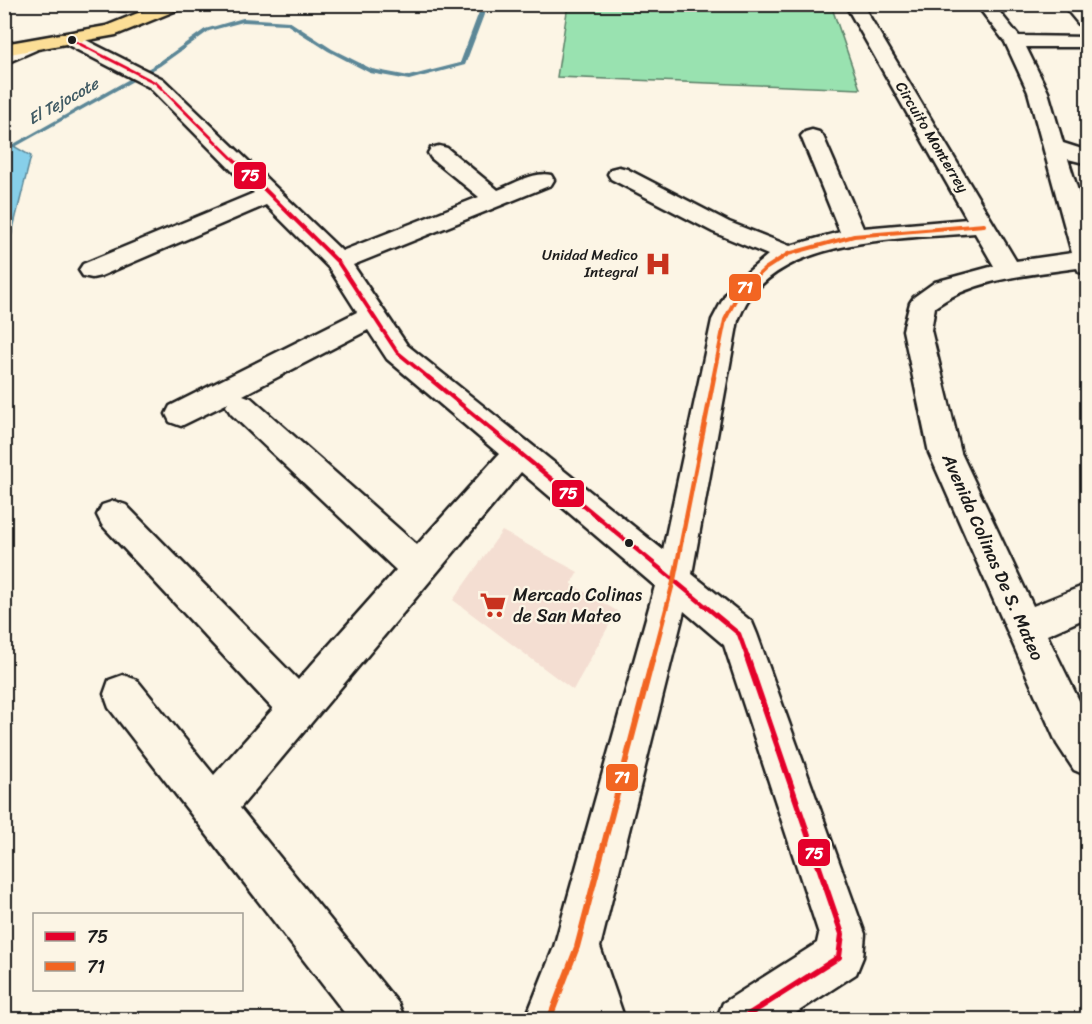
<svg xmlns="http://www.w3.org/2000/svg" width="1092" height="1024" viewBox="0 0 1092 1024" font-family="Sriracha,sans-serif">
<style>
.built{fill:#f4ded2}
.green{fill:#99e2b0;stroke:#5a7f66;stroke-width:1.5}
.water{fill:#87cfe9;stroke:#5c8797;stroke-width:1.5}
.lines{fill:none;stroke-linecap:round;stroke-linejoin:round}
.stream{fill:#5c8797;fill-rule:evenodd}
.minor-casing{stroke:#1c1c1c;stroke-width:5}
.major-casing{stroke:#1c1c1c;stroke-width:5}
.minor{fill:#fcf5e5;fill-rule:evenodd}
.major{fill:#fcde96;fill-rule:evenodd}
.bus-1-far3-casing{stroke:#fcf5e5;stroke-width:6}
.bus-1-far2-casing{stroke:#fcf5e5;stroke-width:8}
.bus-1-far1-casing{stroke:#fcf5e5;stroke-width:9}
.bus-1-casing{stroke:#fcf5e5;stroke-width:10}
.bus-2-far2-casing{stroke:#fcf5e5;stroke-width:8}
.bus-2-far1-casing{stroke:#fcf5e5;stroke-width:9}
.bus-2-casing{stroke:#fcf5e5;stroke-width:10}
.bus-1-far3{stroke:#e4002b;stroke-width:3}
.bus-1-far2{stroke:#e4002b;stroke-width:4}
.bus-1-far1{stroke:#e4002b;stroke-width:4.5}
.bus-1{stroke:#e4002b;stroke-width:6}
.bus-2-far2{stroke:#f26522;stroke-width:4}
.bus-2-far1{stroke:#f26522;stroke-width:4.5}
.bus-2{stroke:#f26522;stroke-width:6}
.bus-dot{fill:#1c1c1c;stroke:#fcf5e5;stroke-width:2}
.labels{text-anchor:middle;dominant-baseline:central;stroke-width:4.5;stroke-linejoin:round;paint-order:stroke}
.far-street-label{font-size:15px;fill:#1c1c1c;stroke:#fcf5e5}
.far-poi-label{font-size:15px;fill:#1c1c1c;stroke:#fcf5e5;text-anchor:end}
.far-water-label{font-size:16px;font-style:italic;fill:#415b64;stroke:#fcf5e5}
.street-label{font-size:18px;fill:#1c1c1c;stroke:#fcf5e5}
.poi-label{font-size:18px;fill:#1c1c1c;stroke:#fcf5e5;text-anchor:start}
.line-badge{stroke:#fcf5e5;stroke-width:2}
.badge-label{font-size:16px;text-anchor:middle;font-weight:bold;fill:#fff}
</style>
<rect width="100%" height="100%" fill="#fcf5e5"/>
<filter id="ink" filterUnits="userSpaceOnUse"><feTurbulence type="fractalNoise" baseFrequency=".0167" numOctaves="2"/><feDisplacementMap in="SourceGraphic" scale="12" xChannelSelector="R" yChannelSelector="G"/><feConvolveMatrix kernelMatrix="1 2 1 2 8 2 1 2 1" color-interpolation-filters="sRGB"/></filter>
<g filter="url(#ink)">
<polygon class="built" points="502,531 578,572 571,584 617,611 573,690 453,600"/>
<polygon class="green" points="831,5 860,89 557,77 568,5"/>
<polygon class="water" points="5,141 31,156 5,261"/>
<g class="lines">
<polygon class="stream" points="482,4 488,4 465,65 409,80 370,73 328,51 286,24 243,22 209,31 160,66 15,147 10,146 156,64 205,29 243,18 289,21 332,49 372,69 409,76 460,63"/>
<g class="minor-casing">
<g id="minor">
<path d="M 117,4 L 134,4 C 130,11 125,11 118,10 Z"/>
<path d="M 845,4 L 862,4 L 1016,261 L 1072,253 L 1028,92 L 1005,42 L 976,4 L 993,4 L 1019,36 L 1088,37 L 1088,47 L 1026,47 L 1048,92 L 1063,143 L 1088,151 L 1088,164 L 1068,159 L 1088,223 L 1088,274 L 1079,272 L 1077,268 C 1029,275 975,278 935,307 L 931,330 L 961,453 L 1033,606 L 1088,584 L 1088,617 L 1047,635 L 1088,719 L 1088,776 L 1074,770 L 1057,744 L 929,453 L 903,330 L 910,303 L 914,297 L 935,282 L 994,266 L 975,233 C 906,239 793,236 749,299 C 744,305 742,313 738,320 L 692,574 L 752,622 L 757,634 L 865,934 L 863,957 L 856,974 L 785,1020 L 716,1020 L 723,1003 L 817,943 L 819,934 L 724,645 L 684,611 L 600,947 L 625,1020 L 576,1020 L 575,1016 L 574,1020 L 525,1020 L 554,947 L 655,586 L 521,472 L 240,808 L 398,1003 L 405,1020 L 350,1020 L 109,708 L 104,694 L 109,680 L 123,675 L 137,680 L 214,775 L 273,709 L 102,525 L 97,515 L 102,505 L 114,501 L 126,505 L 298,680 L 396,570 L 231,414 L 226,406 L 228,403 L 181,426 L 170,422 L 166,414 L 170,406 L 357,312 L 329,268 L 266,205 L 101,276 L 92,278 L 83,276 L 79,270 L 83,264 L 254,193 L 149,87 L 66,44 L 63,40 L 66,36 L 78,36 L 163,79 L 342,251 L 479,197 L 431,158 L 428,153 L 431,148 L 439,146 L 447,148 L 498,190 C 514,184 534,171 551,175 L 554,180 L 551,185 L 353,265 L 407,345 L 663,550 L 712,320 L 729,288 L 768,255 L 713,232 L 611,179 L 608,174 L 611,169 L 619,167 L 627,169 L 729,222 L 790,246 L 840,232 L 801,136 L 805,132 L 812,130 L 819,132 L 823,136 L 863,228 L 967,219 ZM 368,330 L 387,359 L 499,454 L 417,545 L 251,398 L 243,395 Z"/>
<polygon points="1062,4 1080,4 1088,13 1088,29 1082,28"/>
<polygon points="30,41 36,42 39,46 36,50 4,64 4,52"/>
</g>
</g>
<g class="major-casing">
<polygon id="major" points="160,4 184,4 182,8 116,35 4,55 4,44 106,26"/>
</g>
<use href="#minor" class="minor"/>
<use href="#major" class="major"/>
<g class="bus-1-far3-casing">
<polyline id="bus-1-far3" points="72,40 156,83 239,165"/>
</g>
<g class="bus-1-far2-casing">
<polyline id="bus-1-far2" points="238,163 338,262 397,352 430,379"/>
</g>
<g class="bus-1-far1-casing">
<polyline id="bus-1-far1" points="428,377 739,634 748,659"/>
</g>
<g class="bus-1-casing">
<polyline id="bus-1" points="740,1020 839,957 842,934 747,657"/>
</g>
<g class="bus-2-far2-casing">
<polyline id="bus-2-far2" points="713,379 725,320 738,294 765,269 788,254 854,236 984,225"/>
</g>
<g class="bus-2-far1-casing">
<polyline id="bus-2-far1" points="653,659 674,579 714,377"/>
</g>
<g class="bus-2-casing">
<polyline id="bus-2" points="549,1020 577,947 653,657"/>
</g>
<use href="#bus-1-far3" class="bus-1-far3"/>
<use href="#bus-1-far2" class="bus-1-far2"/>
<use href="#bus-1-far1" class="bus-1-far1"/>
<use href="#bus-1" class="bus-1"/>
<use href="#bus-2-far2" class="bus-2-far2"/>
<use href="#bus-2-far1" class="bus-2-far1"/>
<use href="#bus-2" class="bus-2"/>
</g>
</g>
<defs>
<g id="hospital-bare" transform="scale(2.07)"><path d="M-5-5h3v3.5h4V-5h3V5h-3V1.5h-4V5h-3Z" fill="#c8321e" stroke="#fcf5e5" stroke-width="2.5" paint-order="stroke"/></g>
<g id="supermarket-bare" transform="scale(2.07)"><path d="M-6-5.5h2.5l.6 2H6L4.5 2H-2.5L-4.4-4H-6ZM-1.5 3.2a1.3 1.3 0 1 0 .1 0ZM3 3.2a1.3 1.3 0 1 0 .1 0Z" fill="#c8321e" stroke="#fcf5e5" stroke-width="2.5" paint-order="stroke"/></g>
</defs>
<g fill-rule="evenodd">
<use href="#hospital-bare" x="658" y="264"/>
<use href="#supermarket-bare" x="493" y="605"/>
</g>
<g class="bus-dot">
<circle cx="72" cy="40" r="5"/>
<circle cx="629" cy="543" r="5"/>
</g>
<g class="labels">
<g class="far-street-label">
<text transform="translate(932 137) rotate(59)">Circuito Monterrey</text>
</g>
<g class="far-poi-label">
<text x="638" y="255">Unidad Medico<tspan x="638" dy="17">Integral</tspan></text>
</g>
<g class="far-water-label">
<text transform="translate(63 101) rotate(-29)">El Tejocote</text>
</g>
<g class="street-label">
<text transform="translate(993 557) rotate(66)">Avenida Colinas De S. Mateo</text>
</g>
<g class="poi-label">
<text x="513" y="595">Mercado Colinas<tspan x="513" dy="21">de San Mateo</tspan></text>
</g>
</g>
<g class="line-badge">
<rect x="233" y="161" width="34" height="29" rx="6" fill="#e4002b"/>
<rect x="728" y="273" width="34" height="29" rx="6" fill="#f26522"/>
<rect x="551" y="479" width="34" height="29" rx="6" fill="#e4002b"/>
<rect x="605" y="763" width="34" height="29" rx="6" fill="#f26522"/>
<rect x="797" y="838" width="34" height="29" rx="6" fill="#e4002b"/>
</g>
<g class="badge-label">
<text x="250" y="181">75</text>
<text x="745" y="293">71</text>
<text x="568" y="499">75</text>
<text x="622" y="783">71</text>
<text x="814" y="859">75</text>
</g>
<rect width="1092" height="1024" fill="none" stroke="#fcf5e5" stroke-width="24"/>
<rect x="12" y="12" width="1068" height="1000" fill="none" stroke="#1c1c1c" stroke-width="2" filter="url(#ink)"/>
<rect x="33" y="913" width="210" height="78" fill="#fcf5e5" stroke="#a29e95" stroke-width="1.5"/>
<rect x="45" y="932" width="30" height="9" fill="#e4002b" stroke="#a29e95" stroke-width="1.5"/>
<text x="87" y="943" font-size="18" fill="#1c1c1c">75</text>
<rect x="45" y="962" width="30" height="9" fill="#f26522" stroke="#a29e95" stroke-width="1.5"/>
<text x="87" y="973" font-size="18" fill="#1c1c1c">71</text>
</svg>
